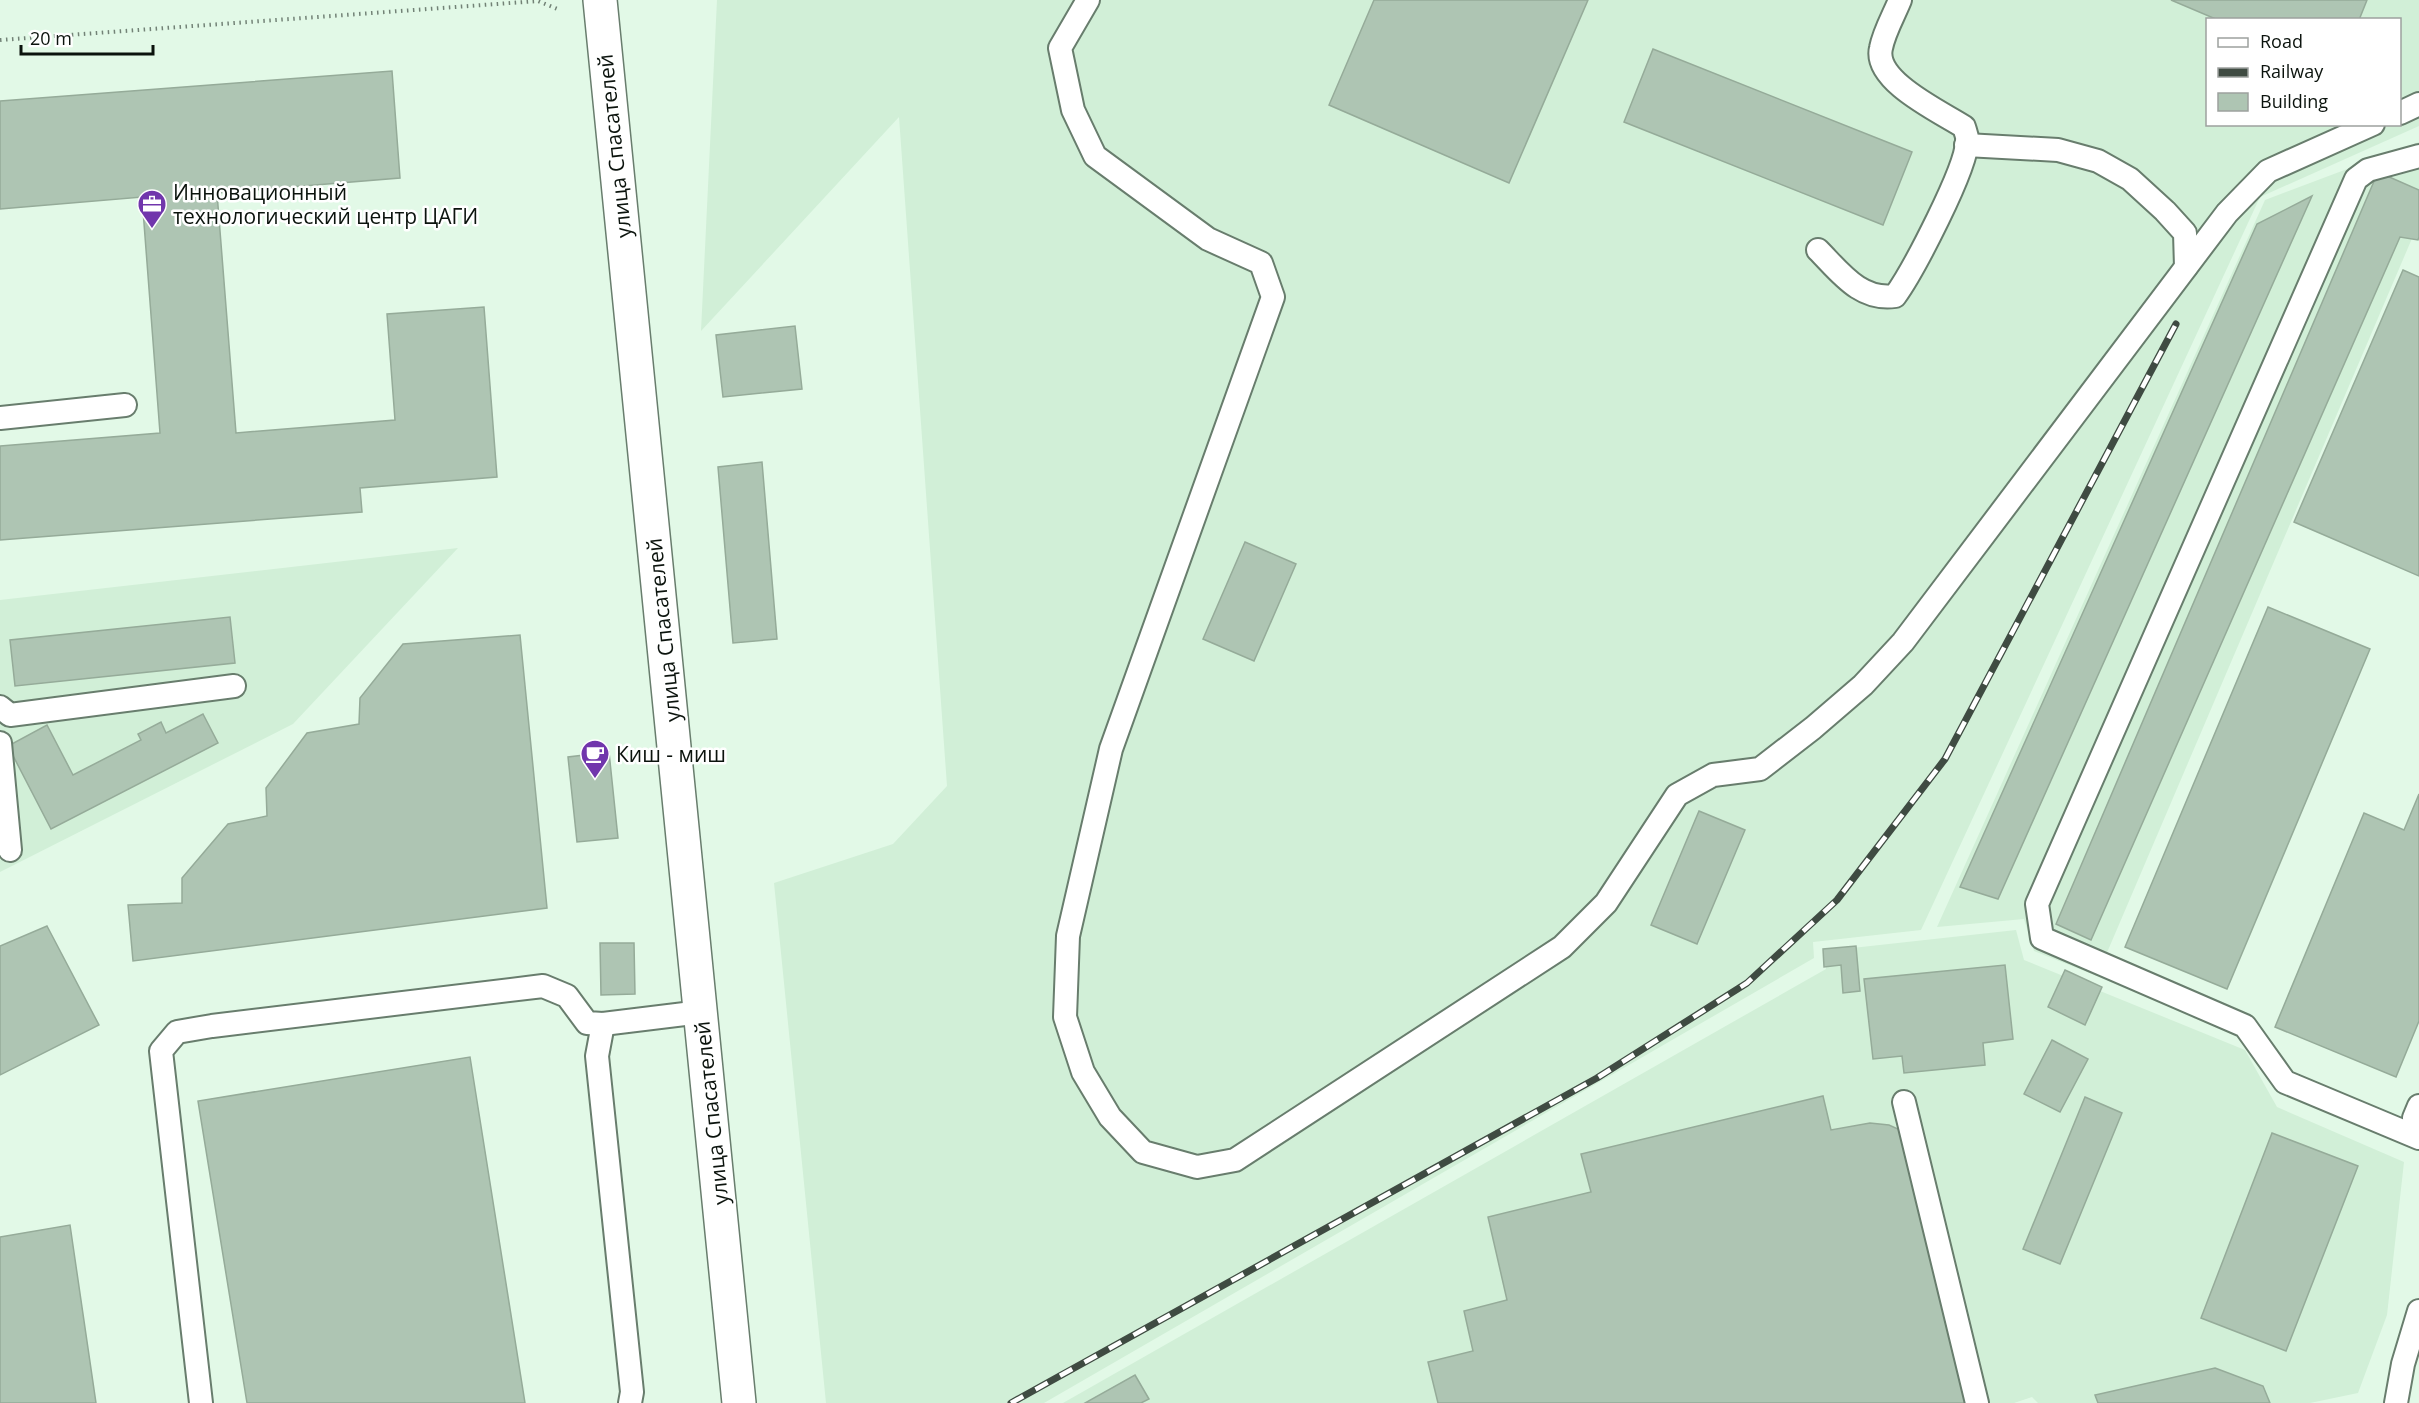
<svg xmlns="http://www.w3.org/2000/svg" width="2419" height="1403" viewBox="0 0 2419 1403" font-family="'Open Sans',sans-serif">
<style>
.built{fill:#d1efd7;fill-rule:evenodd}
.building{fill:#aec5b3;stroke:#95ab99;stroke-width:1.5}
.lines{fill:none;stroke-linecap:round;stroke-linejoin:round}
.service-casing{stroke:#687d6d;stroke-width:26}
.minor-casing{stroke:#687d6d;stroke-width:36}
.path{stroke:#728276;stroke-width:4;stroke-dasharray:1.5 4.5;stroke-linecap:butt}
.service{stroke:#fff;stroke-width:22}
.minor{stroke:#fff;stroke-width:33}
.rail-casing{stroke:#3f4b42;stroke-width:7}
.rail{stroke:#fff;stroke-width:4.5;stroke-dasharray:14;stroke-linecap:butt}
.labels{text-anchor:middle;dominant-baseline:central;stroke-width:5;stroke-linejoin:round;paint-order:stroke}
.street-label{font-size:21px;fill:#0b130d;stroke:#fff}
.poi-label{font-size:21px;fill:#0b130d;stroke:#fff;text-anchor:start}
</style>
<rect width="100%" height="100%" fill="#e2f9e7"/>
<g class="built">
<path d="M 717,0 L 2419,0 L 2419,126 L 2260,197 L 1921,930 L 1813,942 L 1814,958 L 1044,1403 L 826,1403 L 774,883 L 893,844 L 947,786 L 899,117 L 701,331 ZM 2208,20 L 2400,20 L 2400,124 L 2208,124 Z"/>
<polygon points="2419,142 2419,222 2097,976 2034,951 2024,919 1937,927 2265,200"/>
<polygon points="458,548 293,724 0,872 0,600"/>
<polygon points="2016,930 2024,960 2245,1050 2277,1107 2404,1162 2387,1315 2358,1393 2310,1403 2038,1403 2032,1397 2014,1403 1063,1403 1826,969 1825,951"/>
</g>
<g class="building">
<polygon points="1374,0 1588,0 1509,183 1329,105"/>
<polygon points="2171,0 2367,0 2359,20 2218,20"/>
<polygon points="1653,49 1912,152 1883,225 1624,122"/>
<polygon points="392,71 400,178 217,193 236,433 395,420 387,314 484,307 497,477 360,488 362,512 0,540 0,446 160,433 142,197 0,209 0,101"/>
<polygon points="2378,172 2419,190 2419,237 2418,240 2400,237 2091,940 2056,924"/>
<polygon points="2312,196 1998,899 1960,887 2257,224"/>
<polygon points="2403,270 2419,277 2419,576 2294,522"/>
<polygon points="795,326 802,389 723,397 716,335"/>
<polygon points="762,462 777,639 733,643 718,467"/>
<polygon points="1245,542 1296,564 1254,661 1203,639"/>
<polygon points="2268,607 2370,649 2227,989 2125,947"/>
<polygon points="230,617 235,663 15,686 10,640"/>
<polygon points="520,635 547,908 133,961 128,905 182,903 182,878 228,824 267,816 266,788 307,733 359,724 360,698 403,644"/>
<polygon points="203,714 218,743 51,829 8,746 47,725 73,775 141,740 138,734 161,722 166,733"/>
<polygon points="609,752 618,838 577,842 568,757"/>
<polygon points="2419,794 2419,1021 2396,1077 2275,1027 2364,813 2404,830"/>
<polygon points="1699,811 1745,830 1697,944 1651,925"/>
<polygon points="47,926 99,1025 0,1075 0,946"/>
<polygon points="600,943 634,943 635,994 601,995"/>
<polygon points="1856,946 1860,991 1843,993 1841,965 1824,967 1823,949"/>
<polygon points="2005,965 2013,1039 1983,1043 1985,1065 1904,1073 1902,1056 1873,1059 1864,979"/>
<polygon points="2065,970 2102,987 2085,1025 2048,1007"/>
<polygon points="2052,1040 2088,1059 2060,1112 2024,1094"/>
<polygon points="470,1057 525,1403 247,1403 198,1101"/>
<polygon points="1823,1096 1831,1130 1870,1123 1889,1125 1898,1129 1906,1139 1982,1403 1438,1403 1428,1362 1473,1351 1464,1311 1507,1300 1488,1217 1591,1192 1581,1154"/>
<polygon points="2085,1097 2122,1113 2060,1264 2023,1249"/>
<polygon points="2272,1133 2358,1166 2286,1351 2201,1318"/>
<polygon points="70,1225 96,1403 0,1403 0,1237"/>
<polygon points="2215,1368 2263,1386 2270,1403 2098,1403 2095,1395"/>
<polygon points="1135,1375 1149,1399 1141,1403 1085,1403"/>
</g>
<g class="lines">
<g class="service-casing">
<g id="service">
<polyline points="1088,0 1060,48 1073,110 1095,156 1208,239 1261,263 1273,297 1111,749 1068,936 1065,1017 1083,1072 1110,1117 1143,1152 1197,1167 1235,1160 1562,947 1606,903 1677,795 1713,775 1760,769 1813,728 1863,685 1903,642 2227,213 2268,171 2373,124"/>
<polyline points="2400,113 2419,104"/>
<polyline points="1966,145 2058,150 2098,161 2130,179 2165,211 2185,233 2186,267"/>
<polyline points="2419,156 2368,170 2356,179 2037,904 2042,938 2245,1026 2285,1082 2419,1138"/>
<path d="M 1818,250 C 1840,272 1860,301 1895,296 C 1913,271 1967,168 1967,141 C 1968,137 1965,131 1964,127 C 1941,112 1873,81 1881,48 C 1884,32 1894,15 1900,0"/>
<polyline points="0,418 125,405"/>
<polyline points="0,707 10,715 234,686"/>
<polyline points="0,743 10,850"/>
<polyline points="603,1024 597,1056 632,1392 630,1403"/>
<polyline points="1904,1102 1977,1403"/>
<polyline points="2415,1135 2414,1118 2419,1106"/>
<polyline points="201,1403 161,1051 177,1032 212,1026 543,986 567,996 587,1023 603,1024 701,1012"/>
<polyline points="2396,1403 2403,1364 2419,1311"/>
</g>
</g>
<g class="minor-casing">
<polyline id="minor" points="600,0 739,1403"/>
</g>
<polyline class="path" points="0,40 538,1 560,10"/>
<use href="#service" class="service"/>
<use href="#minor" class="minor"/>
<g class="rail-casing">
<polyline id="rail" points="1011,1403 1597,1078 1747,983 1837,900 1945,759 2176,324"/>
</g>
<use href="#rail" class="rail"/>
</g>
<defs>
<g id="office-pin" transform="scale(1.5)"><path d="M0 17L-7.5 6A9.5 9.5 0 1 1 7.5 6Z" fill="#7136ac" stroke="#fff"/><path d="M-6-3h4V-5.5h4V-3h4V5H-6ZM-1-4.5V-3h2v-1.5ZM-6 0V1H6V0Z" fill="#fff"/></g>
<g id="cafe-pin" transform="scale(1.5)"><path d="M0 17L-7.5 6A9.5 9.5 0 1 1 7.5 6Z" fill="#7136ac" stroke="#fff"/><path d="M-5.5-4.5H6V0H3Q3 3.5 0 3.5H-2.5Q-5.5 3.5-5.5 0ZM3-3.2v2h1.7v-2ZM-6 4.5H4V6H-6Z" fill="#fff"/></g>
</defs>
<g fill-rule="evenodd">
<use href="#office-pin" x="152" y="204"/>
<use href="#cafe-pin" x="595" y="754"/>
</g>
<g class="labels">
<g class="street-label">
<text transform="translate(614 146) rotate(-96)">улица Спасателей</text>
<text transform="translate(663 630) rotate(-96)">улица Спасателей</text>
<text transform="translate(711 1113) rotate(-96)">улица Спасателей</text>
</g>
<g class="poi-label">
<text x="173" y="192">Инновационный<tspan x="173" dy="24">технологический центр ЦАГИ</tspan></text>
<text x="616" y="754">Киш - миш</text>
</g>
</g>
<rect x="2206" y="18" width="195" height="108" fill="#ffffff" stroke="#9da19e" stroke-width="1.5"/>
<rect x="2218" y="38" width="30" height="9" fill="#ffffff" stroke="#9da19e" stroke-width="1.5"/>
<text x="2260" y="48" font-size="18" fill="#0b130d">Road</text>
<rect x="2218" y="68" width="30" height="9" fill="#3f4b42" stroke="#9da19e" stroke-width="1.5"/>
<text x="2260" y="78" font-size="18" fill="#0b130d">Railway</text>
<rect x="2218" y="93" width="30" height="18" fill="#aec5b3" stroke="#9da19e" stroke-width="1.5"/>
<text x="2260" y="108" font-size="18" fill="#0b130d">Building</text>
<path d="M21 45v9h132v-9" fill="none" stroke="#0b130d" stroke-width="3"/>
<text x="30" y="45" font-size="18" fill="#0b130d" stroke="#ffffff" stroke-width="4.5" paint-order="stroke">20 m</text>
</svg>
